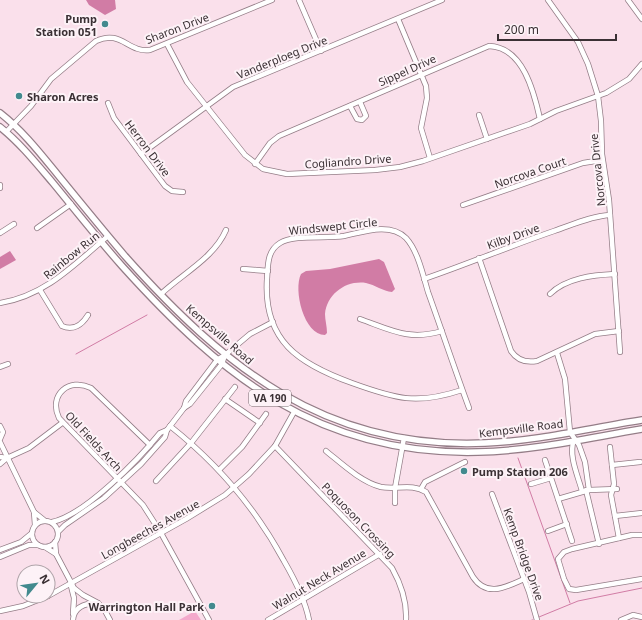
<svg xmlns="http://www.w3.org/2000/svg" width="642" height="620" viewBox="0 0 642 620" font-family="'Noto Sans',sans-serif">
<style>
.green{fill:#f4a9cc}
.water{fill:#d17ca5}
.lines{fill:none;stroke-linecap:round;stroke-linejoin:round}
.stream{stroke:#d17ca5;stroke-width:1}
.minor-casing{stroke:#947d87;stroke-width:6}
.major-casing{stroke:#947d87;stroke-width:8}
.minor{stroke:#fff;stroke-width:4.5}
.major{stroke:#fff;stroke-width:5.5}
.poi-dot{fill:#428a8e;stroke:#fdf2f7;stroke-width:1.5}
.labels{text-anchor:middle;dominant-baseline:central;stroke-width:4;stroke-linejoin:round;paint-order:stroke}
.shield{fill:#fdf2f7;stroke:#746a6e;stroke-width:1}
.shield-label{font-size:10px;font-weight:bold;fill:#3a3034}
.poi-label{font-size:11px;font-weight:bold;fill:#3a3034;stroke:#fdf2f7;text-anchor:end}
.street-label{font-size:11px;fill:#3a3034;stroke:#fdf2f7}
</style>
<rect width="100%" height="100%" fill="#fae0eb"/>
<polygon class="green" points="195,611 201,620 179,620"/>
<g class="water">
<polygon points="86,0 115,0 116,9 105,15 89,5"/>
<polygon points="10,251 16,260 0,269 0,257"/>
<path d="M 379,259 L 384,262 L 395,289 L 392,292 C 383,291 375,285 366,283 C 346,280 327,294 325,314 C 325,320 327,326 327,333 L 325,335 C 304,335 293,290 301,274 L 306,271 L 330,269 Z"/>
</g>
<g class="lines">
<g class="stream">
<polyline points="76,354 147,315"/>
<polyline points="518,458 570,603"/>
<polyline points="539,617 578,601 642,588"/>
<polyline points="532,620 533,620"/>
</g>
<g class="minor-casing">
<g id="minor">
<polyline points="299,0 321,51"/>
<polyline points="548,0 578,42 588,64 598,96 601,121 602,154 609,200 620,352"/>
<polyline points="628,0 642,19"/>
<polyline points="398,19 426,86 427,98 421,128 430,158"/>
<polyline points="167,44 187,82 245,155 263,169 287,174 375,170 400,167 423,161 530,124 556,111 606,93 629,79 642,64"/>
<polyline points="108,103 114,118 165,186 172,191 183,192"/>
<polyline points="350,106 357,119 362,120 366,116 360,102"/>
<polyline points="479,115 487,139"/>
<path d="M 6,132 L 31,106 L 51,79 L 96,41 C 121,29 128,53 150,50 L 272,0"/>
<polyline points="141,154 233,87 442,0"/>
<path d="M 255,164 L 270,143 L 279,136 L 489,46 C 523,47 534,92 540,119"/>
<polyline points="0,185 0,188"/>
<polyline points="463,205 583,163 602,160"/>
<polyline points="37,228 71,204"/>
<polyline points="0,233 14,224"/>
<path d="M 479,258 L 511,351 C 517,360 526,363 537,361 L 595,334 L 619,331"/>
<polyline points="243,269 268,271"/>
<path d="M 424,279 C 468,264 510,246 554,231 C 572,225 591,216 610,215"/>
<path d="M 40,290 L 62,326 C 73,331 82,325 88,315"/>
<path d="M 161,294 C 182,274 214,258 226,230"/>
<path d="M 550,294 C 566,278 593,275 615,274"/>
<path d="M 0,303 C 45,296 75,264 108,236"/>
<path d="M 360,319 C 391,330 409,341 442,331"/>
<polyline points="557,353 565,379 570,432 579,445 585,462 589,490"/>
<polyline points="0,367 8,364"/>
<path d="M 462,390 C 417,405 396,399 352,383 C 299,364 263,341 267,279 C 268,265 267,251 280,243 C 294,234 326,239 344,236 C 363,232 390,222 406,238 C 418,251 423,275 428,292 C 442,331 455,370 469,408"/>
<polyline points="225,399 260,423"/>
<polyline points="184,408 186,401 217,360 225,355 250,334 273,322"/>
<polyline points="0,426 3,432 0,439"/>
<path d="M 170,426 C 218,464 255,507 284,561 C 295,580 305,599 309,620"/>
<path d="M 574,440 C 568,455 578,476 582,491"/>
<polyline points="0,442 34,512"/>
<path d="M 150,445 L 91,388 C 69,377 48,395 59,418 L 143,505 L 161,533 L 209,620"/>
<path d="M 275,446 L 392,568 C 401,584 407,601 406,620"/>
<polyline points="610,447 614,484 611,495 619,538"/>
<path d="M 326,451 C 341,463 361,482 381,487 C 396,490 412,483 426,492 L 473,577 C 487,598 506,587 524,579"/>
<polyline points="0,457 7,458"/>
<polyline points="545,460 572,541"/>
<polyline points="0,464 7,458 29,448 62,423"/>
<polyline points="612,465 640,462"/>
<polyline points="219,470 242,447 266,414"/>
<polyline points="156,481 191,443 235,387"/>
<polyline points="531,484 551,478"/>
<polyline points="421,489 425,482 465,462"/>
<polyline points="586,490 599,544"/>
<polyline points="492,494 529,592 537,620"/>
<polyline points="558,499 589,490 617,489"/>
<polyline points="395,503 395,488 404,438"/>
<polyline points="615,516 642,513"/>
<circle cx="45" cy="534" r="13"/>
<path d="M 52,522 C 85,515 139,459 160,433 L 167,430"/>
<polyline points="35,525 34,512 44,520"/>
<polyline points="59,531 65,525 104,498 141,464 165,437 167,430 184,408 190,404 222,364 225,355"/>
<polyline points="548,531 567,524"/>
<polyline points="642,535 632,535 572,549 564,552 558,559 564,579 569,589 576,590 642,579"/>
<polyline points="45,547 56,554 55,542"/>
<polyline points="0,550 21,542 32,533"/>
<polyline points="56,554 74,588 83,595 98,603"/>
<polyline points="0,557 29,545 38,545"/>
<polyline points="71,586 74,598 73,614"/>
<polyline points="48,596 186,519 225,495 249,474 275,446 294,412"/>
<polyline points="0,611 23,606 48,596"/>
<path d="M 73,620 C 74,606 86,603 98,603 L 104,609 L 110,620"/>
<polyline points="268,620 380,554"/>
<polyline points="621,620 633,615 642,617"/>
</g>
</g>
<g class="major-casing">
<g id="major">
<path d="M 0,113 C 23,131 40,153 58,175 C 80,202 102,229 125,256 C 225,368 326,450 485,443 C 538,441 590,428 642,420"/>
<path d="M 0,127 C 20,143 36,163 53,183 C 76,211 98,239 122,266 C 222,377 320,456 478,452 C 533,451 588,438 642,429"/>
</g>
</g>
<use href="#minor" class="minor"/>
<use href="#major" class="major"/>
</g>
<g class="poi-dot">
<circle cx="105" cy="24" r="4"/>
<circle cx="19" cy="96" r="4"/>
<circle cx="464" cy="471" r="4"/>
<circle cx="212" cy="606" r="4"/>
</g>
<g class="labels">
<rect class="shield" x="249" y="390" width="42" height="16" rx="3"/>
<g class="shield-label">
<text x="270" y="398">VA 190</text>
</g>
<g class="poi-label">
<text x="97" y="18">Pump<tspan x="97" dy="13">Station 051</tspan></text>
<text x="27" y="96" text-anchor="start">Sharon Acres</text>
<text x="472" y="471" text-anchor="start">Pump Station 206</text>
<text x="204" y="606">Warrington Hall Park</text>
</g>
<g class="street-label">
<text transform="translate(177 28) rotate(-21)">Sharon Drive</text>
<text transform="translate(282 57) rotate(-22)">Vanderploeg Drive</text>
<text transform="translate(407 70) rotate(-24)">Sippel Drive</text>
<text transform="translate(148 148) rotate(53)">Herron Drive</text>
<text transform="translate(348 161) rotate(-4)">Cogliandro Drive</text>
<text transform="translate(597 170) rotate(-96)">Norcova Drive</text>
<text transform="translate(530 172) rotate(-19)">Norcova Court</text>
<text transform="translate(333 226) rotate(-6)">Windswept Circle</text>
<text transform="translate(513 236) rotate(-20)">Kilby Drive</text>
<text transform="translate(71 255) rotate(-39)">Rainbow Run</text>
<text transform="translate(220 334) rotate(41)">Kempsville Road</text>
<text transform="translate(521 428) rotate(-7)">Kempsville Road</text>
<text transform="translate(94 441) rotate(47)">Old Fields Arch</text>
<text transform="translate(359 520) rotate(46)">Poquoson Crossing</text>
<text transform="translate(150 529) rotate(-29)">Longbeeches Avenue</text>
<text transform="translate(524 554) rotate(70)">Kemp Bridge Drive</text>
<text transform="translate(319 579) rotate(-31)">Walnut Neck Avenue</text>
</g>
</g>
<g transform="translate(36 584) rotate(61)"><circle r="19" fill="#fdf2f7" stroke="#afa4a9"/>
<path d="M0-3L7 15L0 10L-7 15Z" fill="#428a8e"/>
<text y="-6" font-size="11" font-weight="bold" text-anchor="middle" fill="#3a3034">N</text>
</g>
<path d="M498 34v6h118v-6" fill="none" stroke="#3a3034" stroke-width="2"/>
<text x="504" y="34" font-size="12" fill="#3a3034" stroke="#fdf2f7" stroke-width="3" paint-order="stroke">200 m</text>
</svg>
